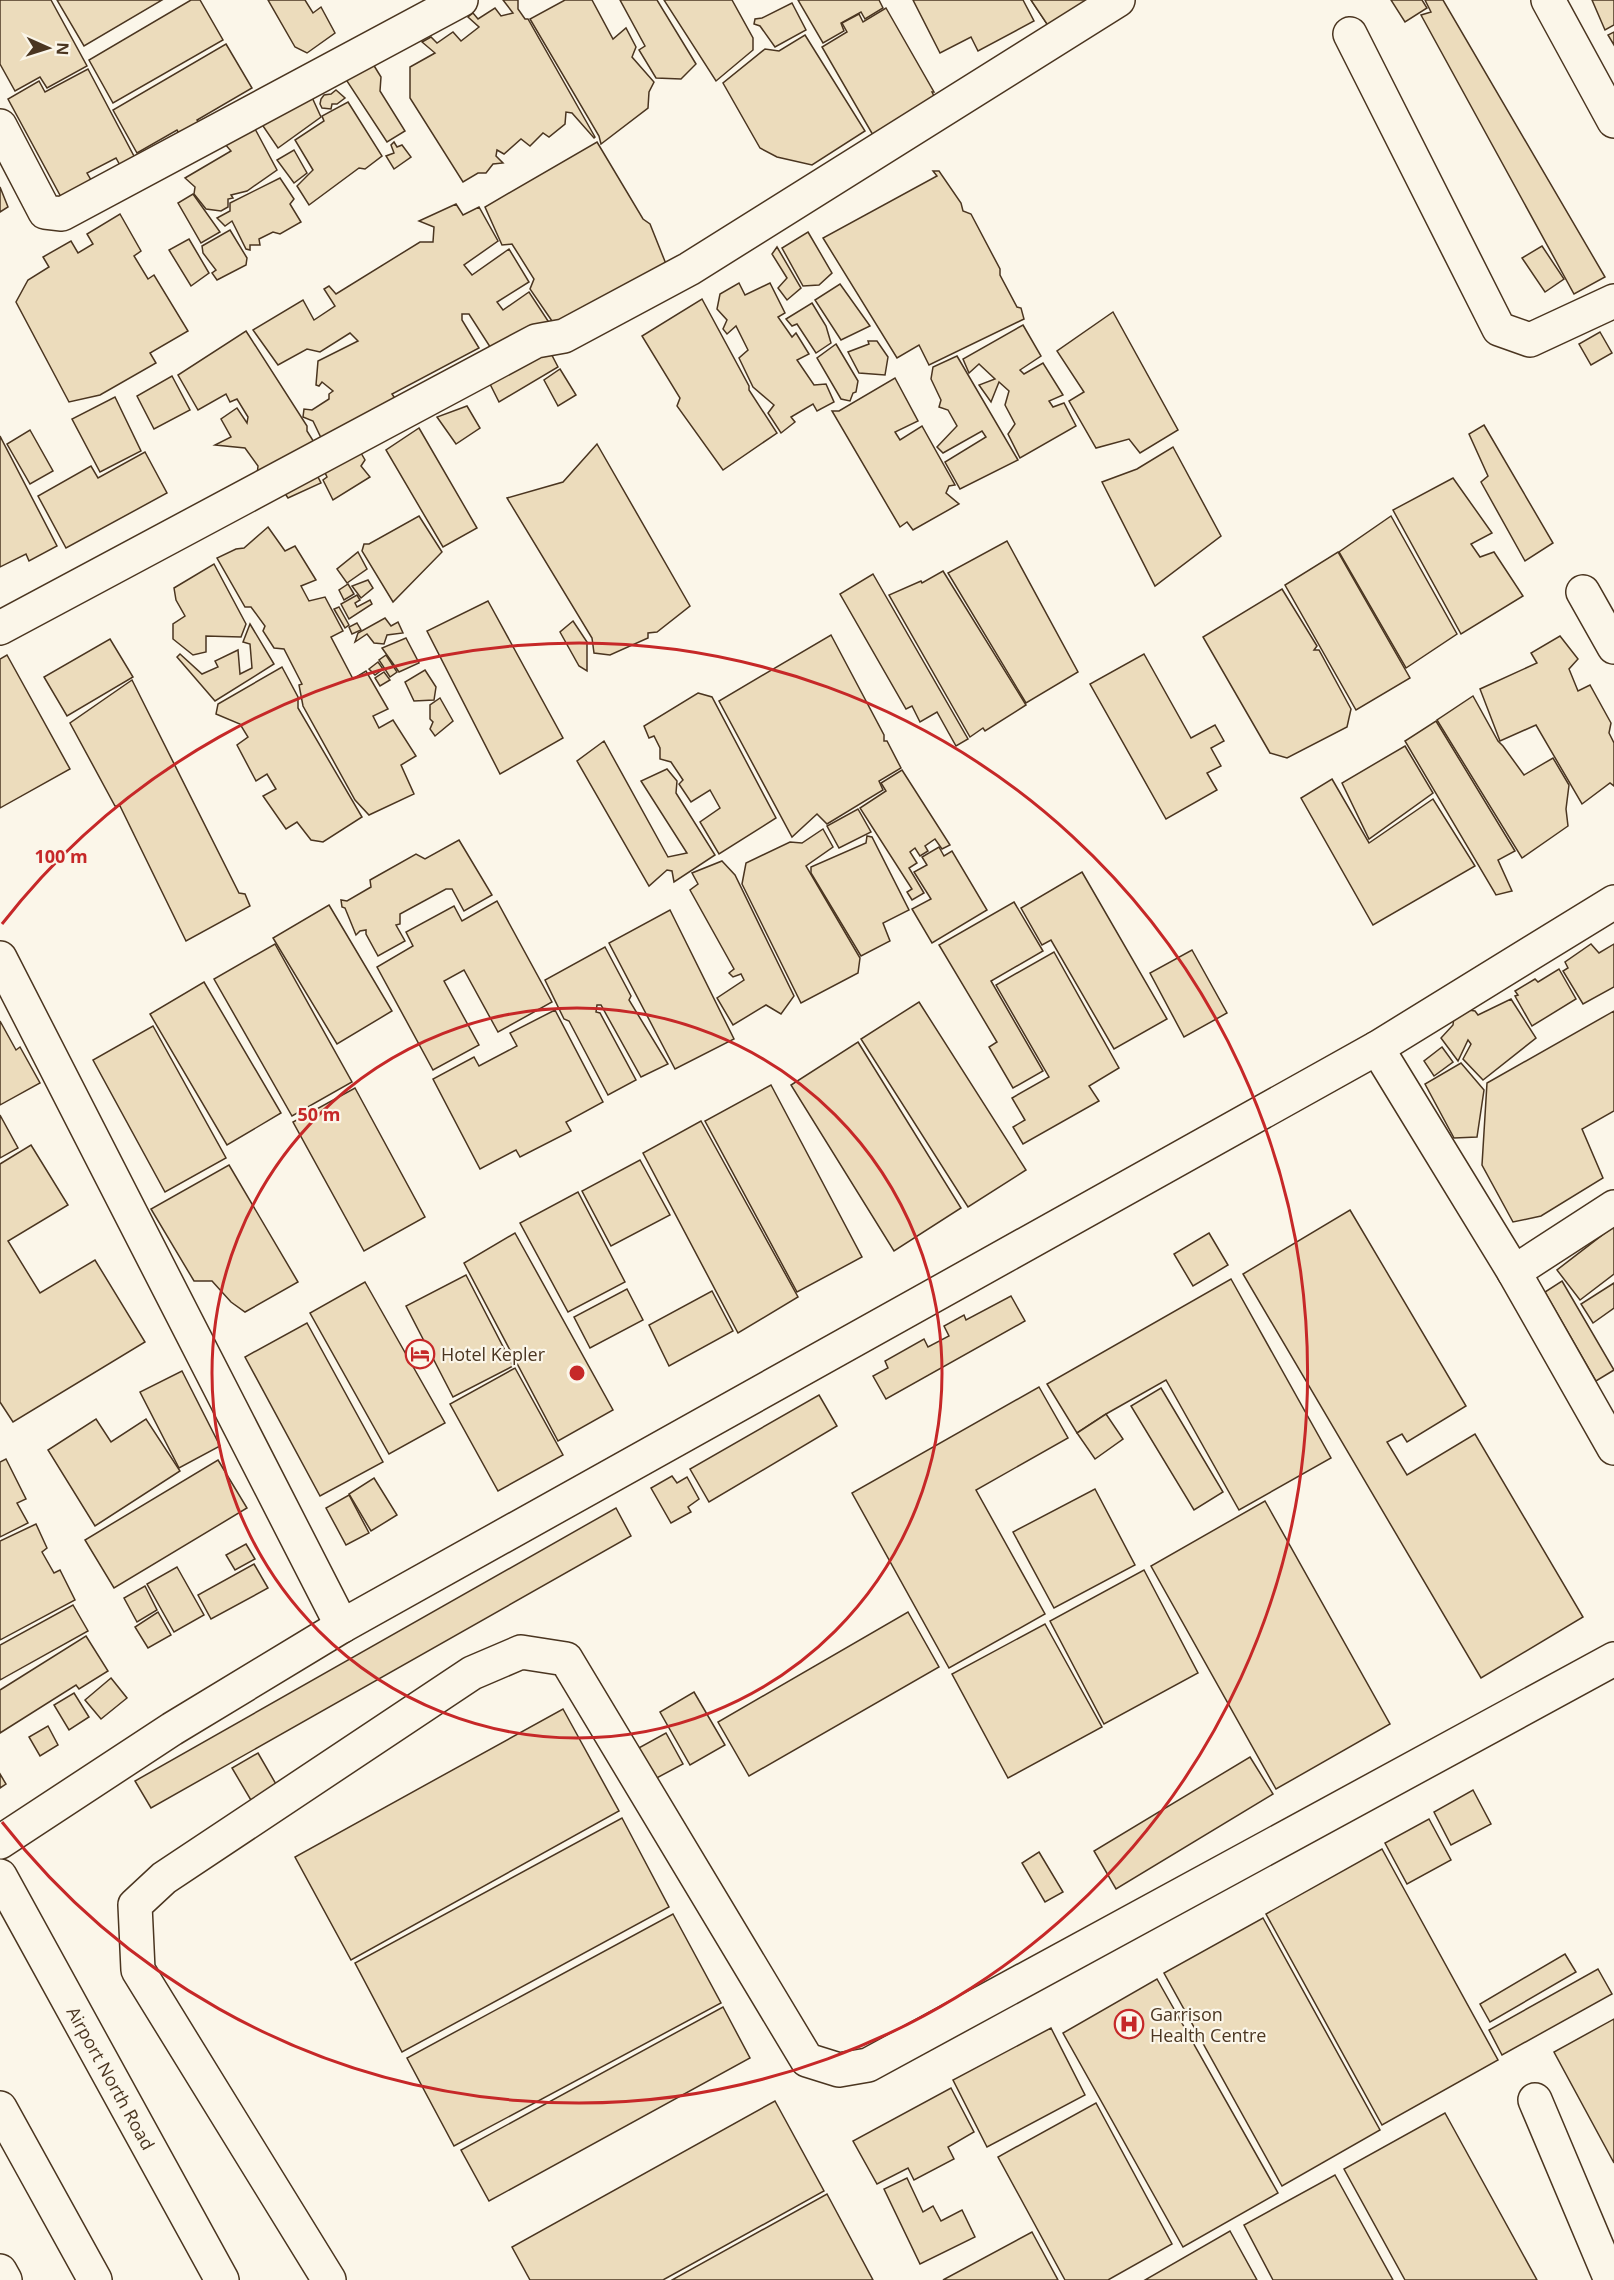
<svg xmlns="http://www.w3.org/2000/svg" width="1614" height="2280" viewBox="0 0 1614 2280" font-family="'Open Sans',sans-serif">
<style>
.building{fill:#ecdcbc;stroke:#4a3520;stroke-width:1.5}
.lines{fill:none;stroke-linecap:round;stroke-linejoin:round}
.minor-casing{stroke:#4a3520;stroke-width:36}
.major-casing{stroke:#4a3520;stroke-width:36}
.minor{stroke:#fbf6e9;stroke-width:33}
.major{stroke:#fbf6e9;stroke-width:33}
.ring{fill:none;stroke:#c62828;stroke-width:3}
.labels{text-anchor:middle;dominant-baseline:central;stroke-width:4.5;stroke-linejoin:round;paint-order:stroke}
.poi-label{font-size:18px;fill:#4a3520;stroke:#fbf6e9;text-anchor:start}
.street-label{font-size:18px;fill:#4a3520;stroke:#fbf6e9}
.centre{fill:#c62828;stroke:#fbf6e9;stroke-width:3}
.ring-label{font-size:18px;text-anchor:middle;font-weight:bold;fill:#c62828;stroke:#fbf6e9;stroke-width:4.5;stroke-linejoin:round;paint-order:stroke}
</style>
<rect width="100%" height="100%" fill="#fbf6e9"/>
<g class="building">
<polygon points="0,0 51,0 87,66 47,88 40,77 15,91 0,64"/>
<polygon points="57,0 162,0 84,46"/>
<polygon points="191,0 200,0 223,40 113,103 89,60"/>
<polygon points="268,0 305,0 313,13 321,7 335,33 307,53 295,47"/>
<polygon points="503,0 518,0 518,9 525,19 528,19 595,137 594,138 572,113 566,112 565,124 549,137 543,133 530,146 521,139 504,154 497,150 496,156 503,163 493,164 486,173 478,173 463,182 410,98 410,67 435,53 422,42 431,37 437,43 453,32 461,41 479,27 468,17 473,13 478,19 495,8 501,16 513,13"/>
<polygon points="565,0 592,0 613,39 626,28 636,47 632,57 654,82 649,92 648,108 601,144 599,136 530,19"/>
<polygon points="620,0 657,0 696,64 681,79 656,78 639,50 645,46"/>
<polygon points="664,0 732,0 753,38 753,50 716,81"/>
<polygon points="798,0 879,0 883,8 865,19 861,12 841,23 844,31 823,43"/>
<polygon points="913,0 1023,0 1034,21 978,51 971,37 940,53"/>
<polygon points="1031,0 1103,0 1053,33"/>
<polygon points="1031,0 1103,0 1053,33"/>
<polygon points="1391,0 1422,0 1427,8 1405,22"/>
<polygon points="1425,0 1443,0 1605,277 1574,294 1421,15 1431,12"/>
<polygon points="1592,0 1614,0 1614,25 1605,30"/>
<polygon points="792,3 806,30 775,47 760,26 754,24 755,19 762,18"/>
<polygon points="886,8 934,92 932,92 939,106 877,142 822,47 847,32 842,23 859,14 863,22"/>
<polygon points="1614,32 1614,45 1608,35"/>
<polygon points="805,35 865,131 812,165 777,157 760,148 723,83 765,49 779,51"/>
<polygon points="226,44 252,88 197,120 203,129 183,140 177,130 137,153 113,110"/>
<polygon points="373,64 381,77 380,91 405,131 387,142 343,75"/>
<polygon points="88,69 136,160 121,167 116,158 87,173 91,180 61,197 8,99 39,81 45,92"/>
<polygon points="336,90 345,98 337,104 332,104 331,109 322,108 320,104 321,99 324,95 331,94"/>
<polygon points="310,93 321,117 278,148 261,123"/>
<polygon points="348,102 382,156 365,169 359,168 309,205 297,186 313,170 295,140 324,121 322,116"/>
<polygon points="254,127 277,170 247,191 231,195 233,198 228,199 228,207 221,211 206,209 194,194 195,187 185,178 231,151 224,143"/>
<polygon points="394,142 397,147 402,145 411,157 394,169 386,156 394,153 391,145"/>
<polygon points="597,142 643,219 650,224 668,269 581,325 552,321 530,289 534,279 512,244 502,245 485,207"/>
<polygon points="294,150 307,173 294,183 277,160"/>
<polygon points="933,171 939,171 961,203 963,211 971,214 1000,269 1000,275 1017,307 1021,308 1024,319 929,365 919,345 897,358 823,238 937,176"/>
<polygon points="280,178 294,199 290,204 301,222 280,234 273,232 259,239 260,245 250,245 250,250 246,249 232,221 225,226 217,218 230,211 230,203"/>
<polygon points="0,187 8,207 0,212"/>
<polygon points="193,194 220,232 201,243 178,203"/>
<polygon points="456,204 463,215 479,207 498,241 464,265 472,275 509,249 529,282 497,302 503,310 529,292 550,324 494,353 469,314 462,314 462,320 479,348 392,394 411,422 324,444 313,421 303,417 304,409 312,410 329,399 329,394 333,391 322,382 319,386 316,385 318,361 358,341 350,333 320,352 307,349 278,365 253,330 303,300 314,320 335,306 324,289 329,286 336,294 420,242 433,242 434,227 419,221"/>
<polygon points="120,214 141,251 134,256 148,279 154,275 188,331 150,353 156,363 100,395 69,402 16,302 28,280 49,267 43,257 71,241 78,253 93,244 87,234"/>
<polygon points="230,230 247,258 246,265 217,280 212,273 216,270 203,253 202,246"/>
<polygon points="808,232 832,273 819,285 803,286 782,248"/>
<polygon points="189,239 209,273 191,286 169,250"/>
<polygon points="1542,246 1564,279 1545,292 1522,258"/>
<polygon points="777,247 801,288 787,300 778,288 787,278 772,254"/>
<polygon points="739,283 745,295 770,283 785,313 778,317 792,337 796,333 809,354 797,360 814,385 826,384 834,402 817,411 813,404 791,417 795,422 781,433 768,413 774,405 753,387 739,358 748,350 736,326 727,334 723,329 727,320 717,309 720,294"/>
<polygon points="840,284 870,326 841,340 815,300"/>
<polygon points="702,299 749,386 749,390 777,433 723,470 677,406 680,398 642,336"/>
<polygon points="812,303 826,326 831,343 816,353 797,324 792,326 786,319"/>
<polygon points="1113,312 1178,430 1140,453 1129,439 1096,448 1069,401 1084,392 1057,351"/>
<polygon points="1023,325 1041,356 1020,370 1024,374 1043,363 1063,395 1049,401 1053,407 1064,403 1076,426 1020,458 1008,434 1015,424 1005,405 1009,391 999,382 991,402 979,385 995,379 979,364 969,373 963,359"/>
<polygon points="246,331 307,426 307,431 327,463 256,485 258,466 245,448 215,445 231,437 221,419 237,408 247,423 248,417 237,399 230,402 226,394 198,410 178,375"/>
<polygon points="1600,332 1612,353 1591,365 1579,344"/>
<polygon points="868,341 877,341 888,357 885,375 859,373 848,352 869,344"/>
<polygon points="545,342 558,367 499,402 487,378"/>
<polygon points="836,344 858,381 856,392 853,393 850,401 841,399 817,358"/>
<polygon points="957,356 1018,460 960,489 945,462 986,437 982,431 943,453 937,447 957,426 948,410 939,407 941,400 931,379 933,367"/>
<polygon points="560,369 576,395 558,406 544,380"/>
<polygon points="172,376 190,410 154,429 137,396"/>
<polygon points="895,378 918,421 895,432 900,440 922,426 955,485 949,486 946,493 959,504 913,530 907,522 900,527 832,411 839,411"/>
<polygon points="115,397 141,451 100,472 72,419"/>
<polygon points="467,406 480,428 456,444 437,417"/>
<polygon points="1484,425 1553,543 1525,561 1481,482 1488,476 1469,434"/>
<polygon points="419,428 477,528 443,547 386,450"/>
<polygon points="30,430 53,471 30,484 7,444"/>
<polygon points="0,436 57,546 29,561 26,554 0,567"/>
<polygon points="597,444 690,606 657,632 648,633 648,638 610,655 594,653 592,638 507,498 563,482"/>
<polygon points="357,446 365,460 361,466 370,477 333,500 323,480 327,477 322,466"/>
<polygon points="1173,447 1221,536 1155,586 1102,482 1137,469"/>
<polygon points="145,452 167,493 66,548 38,496 91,466 98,478"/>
<polygon points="316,473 321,483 288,498 282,489"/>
<polygon points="1453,478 1492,533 1471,544 1480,557 1494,552 1523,596 1461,634 1393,510"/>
<polygon points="419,516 442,552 393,602 362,551 364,544 369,544"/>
<polygon points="1391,516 1457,634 1406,668 1339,552"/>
<polygon points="268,527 285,551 295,546 316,580 301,586 309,601 325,597 343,631 331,637 353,679 366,671 388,709 373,716 379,728 393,720 416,756 401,765 414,794 369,815 355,800 303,706 299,685 302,684 284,649 274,648 263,631 265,626 251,607 245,607 217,558 236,549 244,548"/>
<polygon points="1007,541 1078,672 1026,703 948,573"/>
<polygon points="358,552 367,569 347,583 337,569"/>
<polygon points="1338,552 1410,678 1356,710 1285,585"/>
<polygon points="214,564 246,624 241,637 206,636 206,652 193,655 173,639 173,624 185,616 176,600 174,588"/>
<polygon points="943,571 1026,705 985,731 983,728 970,737 889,595 921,581 922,583"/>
<polygon points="873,574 968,739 956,746 937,712 920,722 912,706 906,709 840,594"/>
<polygon points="368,580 373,588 361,598 352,586"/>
<polygon points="348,584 354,594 344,600 339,590"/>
<polygon points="1282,589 1317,646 1314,650 1319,650 1351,709 1347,727 1287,758 1270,753 1203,637"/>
<polygon points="357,595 360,600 355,603 357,607 370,600 372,604 349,619 341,604"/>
<polygon points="488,601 563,738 500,774 427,631"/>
<polygon points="339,607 349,625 345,628 334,609"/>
<polygon points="385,618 391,626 398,622 403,633 387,635 384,644 374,643 367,634 355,642 358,633"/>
<polygon points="573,621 587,642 587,671 579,666 560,632"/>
<polygon points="357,623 361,630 352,634 349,627"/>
<polygon points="250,624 274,664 215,701 177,657 180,654 202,674 218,667 215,661 238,650 240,674 252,668 250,644 243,642"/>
<polygon points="831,635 884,735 884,741 887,741 901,768 879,781 883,790 827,824 817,814 792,837 719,701"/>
<polygon points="1560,636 1578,659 1569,669 1578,691 1590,685 1611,723 1609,733 1614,743 1614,786 1610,783 1582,804 1536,725 1500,741 1480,689 1537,663 1531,653"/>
<polygon points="406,638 419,663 399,672 382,648"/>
<polygon points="110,639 133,677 67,716 44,677"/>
<polygon points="1144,654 1191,738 1215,725 1224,741 1211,748 1221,766 1207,773 1217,790 1166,819 1090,684"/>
<polygon points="7,655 70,769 0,808 0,659"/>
<polygon points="386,655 397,672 390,677 379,660"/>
<polygon points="378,662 383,669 375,675 369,669"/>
<polygon points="282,667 298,697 298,708 362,817 323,842 311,840 297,822 286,829 263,796 276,789 267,774 256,781 237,745 248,737 240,724 216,714 218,704"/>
<polygon points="425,670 436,687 434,700 414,701 405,682"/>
<polygon points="384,672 390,680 380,686 375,678"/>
<polygon points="132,680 239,893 245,894 250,906 186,941 120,806 115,806 70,723"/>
<polygon points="698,693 712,697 776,818 719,854 700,822 720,808 710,790 691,802 679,784 683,780 671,762 660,759 660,748 654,736 649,738 644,726"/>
<polygon points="1473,696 1498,741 1503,746 1524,775 1553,758 1569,785 1566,809 1568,826 1522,858 1437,720"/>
<polygon points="440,698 453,721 435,736 430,729 433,722 430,719 430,705"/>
<polygon points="1436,721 1515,851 1498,860 1512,891 1496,895 1405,741"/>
<polygon points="604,741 668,857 687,853 641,781 667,769 677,781 676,793 715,855 674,882 672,871 667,870 649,886 577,761"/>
<polygon points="1405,746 1433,793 1369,839 1342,783"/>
<polygon points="902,770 950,845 942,849 935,839 925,846 928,851 920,856 915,848 910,852 917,863 909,868 924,893 912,900 907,892 912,889 860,808 886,791 881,783"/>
<polygon points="1332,779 1369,843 1433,799 1475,866 1373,925 1301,798"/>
<polygon points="858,809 871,832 839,848 827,826"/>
<polygon points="823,829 833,847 806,866 860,958 858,973 801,1003 742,884 746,863 790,842 802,843"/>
<polygon points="867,836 872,837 909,910 883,923 890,941 861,956 811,873 811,867 866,843"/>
<polygon points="459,840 492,895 464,911 452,889 446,889 400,914 400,924 396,925 405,941 378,956 366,934 366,930 360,931 356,935 345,908 342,907 341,900 347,901 371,887 370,880 416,854 425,859"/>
<polygon points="939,847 944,856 952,851 987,910 932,943 912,909 931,899 914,872 927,865 922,857"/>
<polygon points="722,861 735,875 794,996 781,1014 766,1005 733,1025 717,998 744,980 741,974 733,977 729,973 734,969 690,890 698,884 692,873"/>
<polygon points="1082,872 1167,1019 1114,1049 1051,940 1042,945 1021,908"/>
<polygon points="497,901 552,1002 498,1032 464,970 444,981 479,1045 433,1070 377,967 413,946 406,932 454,906 462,921"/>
<polygon points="1014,902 1043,951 991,981 1043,1071 1013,1088 989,1047 997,1042 939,945"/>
<polygon points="329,905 392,1011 337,1044 273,938"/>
<polygon points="670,910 734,1039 675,1069 609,943"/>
<polygon points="275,944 352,1082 292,1116 214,979"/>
<polygon points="1591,944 1599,953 1614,944 1614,987 1583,1004 1563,971 1568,968 1565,962"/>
<polygon points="605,947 631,996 629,1000 668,1064 641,1077 601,1005 597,1005 596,1012 600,1013 636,1080 608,1095 569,1021 564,1019 545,980"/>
<polygon points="1192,950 1227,1013 1184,1037 1150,973"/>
<polygon points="1054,952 1119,1068 1089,1086 1099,1101 1023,1144 1013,1127 1025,1120 1012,1098 1049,1077 996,985"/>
<polygon points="1559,969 1576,999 1532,1026 1515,996 1518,995 1515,991 1535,979 1538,982"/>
<polygon points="204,982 281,1113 227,1145 150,1014"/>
<polygon points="1511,999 1536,1038 1483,1080 1463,1059 1471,1044 1468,1040 1458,1061 1441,1038 1453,1025 1455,1008 1475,1011 1478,1015"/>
<polygon points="919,1002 1026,1170 968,1207 861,1039"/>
<polygon points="555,1010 603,1102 566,1122 571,1131 520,1157 516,1150 480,1169 433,1079 474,1057 479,1066 517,1046 510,1033"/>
<polygon points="1614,1011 1614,1111 1582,1129 1603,1178 1541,1216 1513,1222 1482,1165 1487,1083"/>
<polygon points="0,1021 16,1050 20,1047 40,1083 0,1105"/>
<polygon points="153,1026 226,1158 165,1192 93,1060"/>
<polygon points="858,1042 961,1208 894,1251 791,1085"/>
<polygon points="1442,1047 1453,1062 1434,1076 1424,1061"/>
<polygon points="1461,1063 1484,1090 1477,1137 1454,1138 1425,1084"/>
<polygon points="771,1085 862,1257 797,1292 705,1121"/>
<polygon points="355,1088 425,1217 364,1251 293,1122"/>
<polygon points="0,1115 18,1148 0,1158"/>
<polygon points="701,1121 798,1297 738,1333 643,1153"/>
<polygon points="31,1145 68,1205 8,1241 40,1293 95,1260 145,1342 13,1422 0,1402 0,1164"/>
<polygon points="640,1160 670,1215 611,1246 582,1191"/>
<polygon points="229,1165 298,1282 245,1312 231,1302 212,1281 194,1281 151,1209"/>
<polygon points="578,1192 625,1282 568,1312 520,1223"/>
<polygon points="1350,1210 1466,1406 1407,1442 1402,1434 1387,1442 1407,1475 1475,1434 1583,1617 1481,1678 1243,1274"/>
<polygon points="1614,1226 1614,1274 1580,1300 1557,1270"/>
<polygon points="515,1233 613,1410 558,1441 464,1263"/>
<polygon points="1209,1233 1228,1265 1193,1286 1174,1254"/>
<polygon points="466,1275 513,1366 453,1397 406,1306"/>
<polygon points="1231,1279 1331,1458 1239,1510 1166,1380 1106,1414 1077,1433 1047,1384"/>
<polygon points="1562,1281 1614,1370 1596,1381 1545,1292"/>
<polygon points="365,1282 445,1423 389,1454 310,1313"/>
<polygon points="1614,1283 1614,1308 1593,1323 1581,1304"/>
<polygon points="627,1289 643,1320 590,1348 574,1317"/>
<polygon points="712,1291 733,1331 669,1366 649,1325"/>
<polygon points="1011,1296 1025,1321 886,1399 873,1376 888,1368 885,1361 924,1339 928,1347 949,1336 944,1326 964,1315 966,1320"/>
<polygon points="307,1323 383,1462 320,1496 245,1357"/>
<polygon points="515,1368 563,1455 498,1491 450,1404"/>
<polygon points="182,1371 220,1446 179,1468 140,1392"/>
<polygon points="1039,1387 1068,1438 976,1490 1045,1614 949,1668 852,1493"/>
<polygon points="1161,1388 1223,1492 1194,1510 1131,1406"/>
<polygon points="819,1395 837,1426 709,1502 690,1469"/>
<polygon points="1106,1414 1123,1439 1095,1459 1077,1433"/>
<polygon points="96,1419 111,1442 146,1419 180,1471 95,1526 48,1450"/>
<polygon points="6,1459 26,1499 17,1503 28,1523 0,1537 0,1462"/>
<polygon points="218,1460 247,1508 114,1588 85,1540"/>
<polygon points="672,1476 677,1483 687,1477 699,1499 688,1507 691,1512 671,1523 651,1488"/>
<polygon points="374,1478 397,1515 371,1531 349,1494"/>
<polygon points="1095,1489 1135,1565 1054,1608 1013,1532"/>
<polygon points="349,1495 369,1533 346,1545 326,1508"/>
<polygon points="1265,1501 1390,1724 1276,1789 1151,1566"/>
<polygon points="616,1508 631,1536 151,1808 135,1781"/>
<polygon points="36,1524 47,1548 42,1552 54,1573 60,1570 75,1600 0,1640 0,1541"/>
<polygon points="246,1544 255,1559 235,1570 226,1555"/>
<polygon points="254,1564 268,1588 211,1619 198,1595"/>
<polygon points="177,1567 204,1615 174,1632 147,1584"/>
<polygon points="1144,1570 1198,1673 1104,1724 1050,1621"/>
<polygon points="145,1586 157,1610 137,1622 124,1598"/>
<polygon points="73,1605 88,1631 0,1680 0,1645"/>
<polygon points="158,1612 171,1635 148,1648 135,1627"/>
<polygon points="908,1612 939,1667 749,1776 718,1722"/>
<polygon points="1045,1624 1102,1727 1008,1778 952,1674"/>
<polygon points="86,1636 108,1671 79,1689 76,1685 0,1733 0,1690"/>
<polygon points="111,1678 127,1698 101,1719 85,1700"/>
<polygon points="694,1692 725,1745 690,1765 660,1712"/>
<polygon points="74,1693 89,1717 69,1730 54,1705"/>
<polygon points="563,1709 619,1811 351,1960 295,1857"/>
<polygon points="48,1726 58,1745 40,1756 29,1737"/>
<polygon points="666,1733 683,1764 651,1781 635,1750"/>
<polygon points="258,1753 280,1791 255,1807 232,1768"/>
<polygon points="1250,1757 1273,1794 1116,1889 1094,1851"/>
<polygon points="0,1774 6,1784 0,1788"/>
<polygon points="1473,1790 1491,1824 1451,1845 1434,1812"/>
<polygon points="622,1818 669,1907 402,2052 355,1963"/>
<polygon points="1429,1819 1451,1860 1407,1884 1385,1843"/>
<polygon points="1382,1849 1498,2060 1382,2125 1266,1914"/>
<polygon points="1039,1852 1063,1892 1045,1902 1022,1863"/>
<polygon points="673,1914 721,2003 454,2146 407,2058"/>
<polygon points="1263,1918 1380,2130 1282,2186 1164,1973"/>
<polygon points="1565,1954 1576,1972 1490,2022 1480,2004"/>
<polygon points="1598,1969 1612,1994 1502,2055 1489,2030"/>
<polygon points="1157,1979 1278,2193 1183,2247 1063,2033"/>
<polygon points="723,2007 750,2058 489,2201 461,2150"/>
<polygon points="1614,2019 1614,2163 1554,2052"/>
<polygon points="1051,2028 1085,2095 987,2147 953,2080"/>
<polygon points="951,2088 974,2132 948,2147 954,2159 914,2180 908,2168 877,2184 853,2141"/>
<polygon points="775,2101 824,2191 663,2280 530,2280 512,2247"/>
<polygon points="1096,2103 1172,2244 1108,2280 1065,2280 998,2157"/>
<polygon points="1445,2113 1537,2280 1405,2280 1344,2169"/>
<polygon points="1335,2175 1393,2280 1273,2280 1244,2225"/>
<polygon points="907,2178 923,2212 933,2206 941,2221 962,2210 975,2237 920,2264 884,2189"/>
<polygon points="827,2194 873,2280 672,2280"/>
<polygon points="1230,2231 1257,2280 1145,2280"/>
<polygon points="1032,2232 1058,2280 943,2280"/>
</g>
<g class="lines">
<g class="minor-casing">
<g id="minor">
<polyline points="1548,0 1614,121"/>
<polyline points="1350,34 1499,329 1530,340 1614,301"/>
<polyline points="0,126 45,212 62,214 461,0"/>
<polyline points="1583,592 1614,647"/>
<polyline points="0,628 536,341 564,336 689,269 1118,0"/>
<polyline points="0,958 342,1626"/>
<polyline points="1377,1048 1514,1272 1614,1448"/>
<polyline points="1514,1272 1614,1207"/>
<polyline points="0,1842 172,1729 342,1626 1377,1048 1614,902"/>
<polyline points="1535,2100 1611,2280"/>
<polyline points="329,2280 138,1970 135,1905 164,1878 472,1673 521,1652 566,1659 807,2060 839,2070 868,2065 1614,1659"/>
</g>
</g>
<g class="major-casing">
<g id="major">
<polyline points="0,1876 222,2280"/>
<polyline points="0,2108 95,2280"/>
<polyline points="0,2271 5,2280"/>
</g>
</g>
<use href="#minor" class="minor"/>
<use href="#major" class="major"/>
</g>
<g class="ring">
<circle cx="577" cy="1373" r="365"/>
<path d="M2 924A730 730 0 1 1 2 1822"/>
</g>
<defs>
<g id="hotel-ring" transform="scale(1.5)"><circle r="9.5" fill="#fbf6e9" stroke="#c62828" stroke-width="1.5"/><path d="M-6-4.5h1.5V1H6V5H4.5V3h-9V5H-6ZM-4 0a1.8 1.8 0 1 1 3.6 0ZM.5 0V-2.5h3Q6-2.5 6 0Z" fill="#c62828"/></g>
<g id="hospital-ring" transform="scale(1.5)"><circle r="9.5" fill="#fbf6e9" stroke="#c62828" stroke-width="1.5"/><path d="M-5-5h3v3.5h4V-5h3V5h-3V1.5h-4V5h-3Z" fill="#c62828"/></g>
</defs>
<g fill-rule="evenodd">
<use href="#hotel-ring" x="420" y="1354"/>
<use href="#hospital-ring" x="1129" y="2024"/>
</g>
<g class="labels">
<g class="poi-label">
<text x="441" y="1354">Hotel Kepler</text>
<text x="1150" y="2014">Garrison<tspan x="1150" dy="21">Health Centre</tspan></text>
</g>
<g class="street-label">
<text transform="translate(111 2078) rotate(61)">Airport North Road</text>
</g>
</g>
<circle cx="577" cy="1373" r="9" class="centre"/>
<g class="ring-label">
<text x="61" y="863">100 m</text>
<text x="319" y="1121">50 m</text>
</g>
<g transform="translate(48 48) rotate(93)" stroke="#fbf6e9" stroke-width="4.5" paint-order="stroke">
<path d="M0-4.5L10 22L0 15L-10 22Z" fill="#4a3520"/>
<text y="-9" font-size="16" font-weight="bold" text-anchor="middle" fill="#4a3520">N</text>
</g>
</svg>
